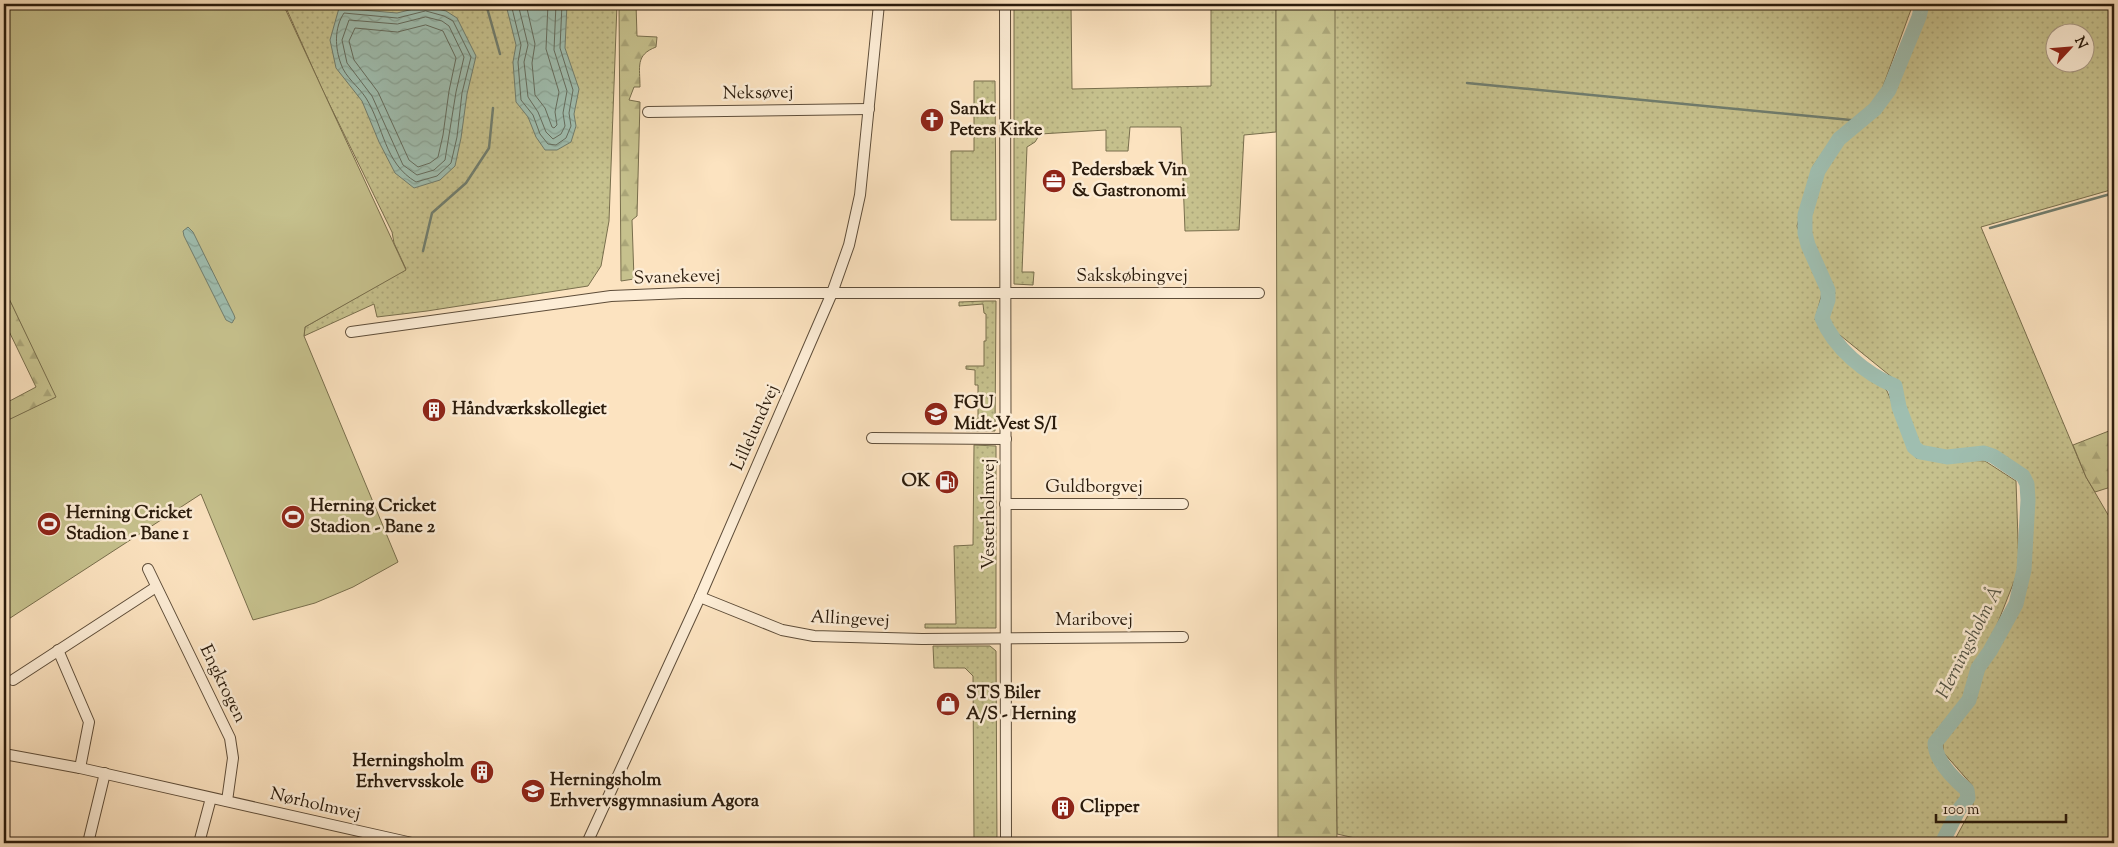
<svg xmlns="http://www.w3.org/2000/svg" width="2118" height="847" viewBox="0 0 2118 847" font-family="'Sorts Mill Goudy',serif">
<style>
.grass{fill:url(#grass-dots);stroke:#786e4c;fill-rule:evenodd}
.forest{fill:url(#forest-firs);stroke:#786e4c}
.green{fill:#c6c18d;stroke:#786e4c}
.water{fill:url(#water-waves);stroke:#707d6e}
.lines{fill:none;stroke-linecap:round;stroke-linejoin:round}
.shore{stroke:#646c5e;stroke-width:1}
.stream{stroke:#707d6e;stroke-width:2.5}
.river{stroke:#9fbeb0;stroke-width:15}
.minor-casing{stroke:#5e4d39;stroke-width:12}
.minor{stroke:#fdedd6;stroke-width:10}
.labels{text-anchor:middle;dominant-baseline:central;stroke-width:5;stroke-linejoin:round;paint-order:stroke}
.street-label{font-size:18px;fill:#2a1b0c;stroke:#fdedd6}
.poi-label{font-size:18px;font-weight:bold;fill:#2a1b0c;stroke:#fdedd6;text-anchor:start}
.water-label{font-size:19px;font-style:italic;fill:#535445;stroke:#fdedd6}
</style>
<defs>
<pattern id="grass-dots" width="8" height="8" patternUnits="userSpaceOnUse" patternTransform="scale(1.25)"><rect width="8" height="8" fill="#c6c18d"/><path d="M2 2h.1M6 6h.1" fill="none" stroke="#aaa578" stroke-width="1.8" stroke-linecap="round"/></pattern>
<pattern id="forest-firs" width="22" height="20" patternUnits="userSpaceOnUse" patternTransform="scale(1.25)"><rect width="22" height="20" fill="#c6c18d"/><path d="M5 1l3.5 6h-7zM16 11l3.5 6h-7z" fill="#aaa578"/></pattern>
<pattern id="water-waves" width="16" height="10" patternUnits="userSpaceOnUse" patternTransform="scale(1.25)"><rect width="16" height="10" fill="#9fbeb0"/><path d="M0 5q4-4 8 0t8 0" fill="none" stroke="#89a396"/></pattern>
</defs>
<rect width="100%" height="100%" fill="#fce3c0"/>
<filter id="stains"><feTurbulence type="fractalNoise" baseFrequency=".004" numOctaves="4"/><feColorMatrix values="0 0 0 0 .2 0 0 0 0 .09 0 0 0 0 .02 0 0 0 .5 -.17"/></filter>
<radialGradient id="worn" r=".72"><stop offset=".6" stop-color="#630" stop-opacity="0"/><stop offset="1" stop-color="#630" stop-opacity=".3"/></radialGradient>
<g class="grass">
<polygon points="291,4 617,4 609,221 601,266 588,286 427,311 377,317 374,304 304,336 305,327 406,269 394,243 392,232 322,89 287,10"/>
<polygon points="1014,4 1071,4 1072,89 1211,86 1211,8 1220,8 1220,4 1276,4 1276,132 1244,135 1239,230 1185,231 1181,127 1130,127 1128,151 1106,151 1106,130 1040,134 1035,142 1027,147 1022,272 1034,272 1033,285 1014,284"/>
<polygon points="1332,4 1913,4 1882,89 1868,108 1837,132 1813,166 1797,226 1822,293 1815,320 1887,391 1916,458 1985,461 2016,481 2019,569 1987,650 1963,700 1930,743 1932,753 1963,791 1964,798 1939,843 1354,843 1355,838 1337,834"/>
<path d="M 1928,4 L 2114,4 L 2114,189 L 1981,227 L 2086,477 L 2114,525 L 2114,843 L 1953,843 L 1973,806 L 1972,785 L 1943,752 L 1943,742 L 1972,703 L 1981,670 L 2018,608 L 2029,568 L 2032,487 L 2024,471 L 1990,449 L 1949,452 L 1921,447 L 1902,408 L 1899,383 L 1830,327 L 1827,316 L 1835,293 L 1812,244 L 1810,214 L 1821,175 L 1842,142 L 1879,111 L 1889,95 L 1928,9 ZM 2056,32 L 2086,32 L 2086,62 L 2056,62 Z"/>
<polygon points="974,81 995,81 996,220 951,220 951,151 974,151"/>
<polygon points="986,301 996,301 995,431 966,431 967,419 978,419 978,385 975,385 975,370 966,369 966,366 984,366 984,341 986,341 986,314 984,313 983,304 959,306 959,302"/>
<polygon points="974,445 996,446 996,628 925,628 925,624 956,624 954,546 973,545"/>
<polygon points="933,646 990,646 996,651 997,843 974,843 973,676 965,668 934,668"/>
</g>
<g class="forest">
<path d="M 619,4 L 636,4 L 637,36 L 657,37 L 656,47 C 635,55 640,67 640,87 L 634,87 L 629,100 L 640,102 L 637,216 L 632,220 L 634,279 L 621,281 Z"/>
<polygon points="1276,4 1335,4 1335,678 1337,843 1278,843"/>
<polygon points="4,288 57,397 10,420 7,420 4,412 4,404 36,387 4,321"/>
<polygon points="2114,429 2114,486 2095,492 2086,477 2073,445"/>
</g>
<polygon class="green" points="4,4 283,4 406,270 305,327 304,336 398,562 353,587 315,603 253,620 201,494 4,622 4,422 56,397 4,288"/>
<g class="water">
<polygon points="509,4 567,4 565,48 579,89 574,114 576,126 571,142 557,150 545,150 536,137 528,117 516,102 513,62 516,45 506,5"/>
<polygon points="426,6 446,11 457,18 476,56 467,94 461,138 455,166 440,180 414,188 395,173 379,142 362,101 336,68 330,40 339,8 397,13"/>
<polygon points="188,227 193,232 234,315 235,318 232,323 226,320 184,236 183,231"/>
</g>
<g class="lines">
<g class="shore">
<polyline points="511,4 521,45 518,62 521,100 533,115 540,134 548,144 556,145 566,138 571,126 569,113 573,90 560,48 562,4"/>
<polyline points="518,4 528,45 524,62 528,97 538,112 546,132 553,139 561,134 565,126 563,113 567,91 554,50 556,4"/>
<polyline points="526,4 535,44 532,63 535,95 545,108 552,127 554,128 557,125 555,112 559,92 546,49 548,4"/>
<path d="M 426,11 L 444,16 L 453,21 L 471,57 L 462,93 L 457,137 L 451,163 L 437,176 L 416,182 C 384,163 384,127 366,98 C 359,87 345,77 341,64 C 335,48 334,28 344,13 L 397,18 Z"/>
<polygon points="426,17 442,21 449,26 464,57 456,92 445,160 434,170 417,175 403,165 372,96 347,63 342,40 349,20 397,24"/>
<polygon points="426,25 443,31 456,58 449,91 443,135 438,157 430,163 418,167 409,160 378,92 354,60 349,41 355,28 397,32"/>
</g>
<g class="stream">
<polyline points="486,4 500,54"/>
<polyline points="1467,83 1861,121"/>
<polyline points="1990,228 2114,193"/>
<polyline points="423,251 432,213 466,183 489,148 493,108"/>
</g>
<path class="river" d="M 1922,4 L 1919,17 L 1889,90 L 1875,109 L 1839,139 L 1818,171 L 1805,215 L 1805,233 L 1808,245 L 1828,290 L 1828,300 L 1822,318 C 1834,348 1866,374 1895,386 L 1899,407 L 1914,447 L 1920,452 L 1947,457 L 1984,453 L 1993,456 L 2023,476 L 2027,484 L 2028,500 L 2024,570 L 2016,604 L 1990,651 L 1978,668 L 1969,700 L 1935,743 C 1935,760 1954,779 1967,790 L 1968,798 L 1958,811 L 1942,843"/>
<g class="minor-casing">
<g id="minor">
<polyline points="1005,4 1006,843"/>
<polyline points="648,112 869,109"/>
<polyline points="351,332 611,296 683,293 1259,293"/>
<polyline points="872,438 1006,439"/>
<polyline points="1005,504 1183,504"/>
<polyline points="148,569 230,738 233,758 227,801"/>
<polyline points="700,597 782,630 814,636 922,639 1183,637"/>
<polyline points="58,650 89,722 80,768"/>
<polyline points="13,680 156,587"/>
<polyline points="4,754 80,768 412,843"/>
<polyline points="88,843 105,773"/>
<polyline points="199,843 211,798"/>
<polyline points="587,843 700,597 832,293 849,245 860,195 879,4"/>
</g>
</g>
<use href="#minor" class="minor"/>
</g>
<defs>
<g id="church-disc" transform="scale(1.25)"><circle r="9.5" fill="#8f2418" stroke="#fdedd6"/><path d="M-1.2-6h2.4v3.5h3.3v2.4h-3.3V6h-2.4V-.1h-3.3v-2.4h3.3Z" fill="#fff"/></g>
<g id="office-disc" transform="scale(1.25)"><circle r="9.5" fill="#8f2418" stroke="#fdedd6"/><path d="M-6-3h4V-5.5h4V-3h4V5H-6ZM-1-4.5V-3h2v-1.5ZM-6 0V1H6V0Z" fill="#fff"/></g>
<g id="building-disc" transform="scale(1.25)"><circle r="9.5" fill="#8f2418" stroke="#fdedd6"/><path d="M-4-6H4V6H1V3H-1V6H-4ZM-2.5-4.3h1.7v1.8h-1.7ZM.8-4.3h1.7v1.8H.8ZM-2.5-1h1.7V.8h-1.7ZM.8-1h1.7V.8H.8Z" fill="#fff"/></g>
<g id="school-disc" transform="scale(1.25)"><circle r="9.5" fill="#8f2418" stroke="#fdedd6"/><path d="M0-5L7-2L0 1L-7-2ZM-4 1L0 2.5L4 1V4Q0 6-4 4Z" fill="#fff"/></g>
<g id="fuel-disc" transform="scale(1.25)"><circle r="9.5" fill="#8f2418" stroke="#fdedd6"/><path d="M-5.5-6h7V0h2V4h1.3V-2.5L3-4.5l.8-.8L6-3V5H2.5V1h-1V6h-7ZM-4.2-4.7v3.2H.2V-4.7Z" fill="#fff"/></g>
<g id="stadium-disc" transform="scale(1.25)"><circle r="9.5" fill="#8f2418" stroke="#fdedd6"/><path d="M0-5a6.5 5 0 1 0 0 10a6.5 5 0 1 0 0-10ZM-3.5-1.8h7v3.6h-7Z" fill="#fff"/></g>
<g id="shop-disc" transform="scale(1.25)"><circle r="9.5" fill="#8f2418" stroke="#fdedd6"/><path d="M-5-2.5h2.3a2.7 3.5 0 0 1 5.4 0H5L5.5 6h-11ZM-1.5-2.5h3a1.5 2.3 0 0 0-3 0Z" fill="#fff"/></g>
</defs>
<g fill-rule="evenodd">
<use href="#church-disc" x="932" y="120"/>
<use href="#office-disc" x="1054" y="181"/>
<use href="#building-disc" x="434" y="410"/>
<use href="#school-disc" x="936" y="414"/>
<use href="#fuel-disc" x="947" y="482"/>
<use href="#stadium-disc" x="293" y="517"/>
<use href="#stadium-disc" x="49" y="524"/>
<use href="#shop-disc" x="948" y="704"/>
<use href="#building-disc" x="482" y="772"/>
<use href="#school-disc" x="533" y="791"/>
<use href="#building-disc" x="1063" y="808"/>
</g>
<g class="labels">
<g class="street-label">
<text transform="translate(758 94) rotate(-1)">Neksøvej</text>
<text x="1132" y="277">Sakskøbingvej</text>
<text transform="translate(677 278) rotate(-2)">Svanekevej</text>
<text transform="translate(756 428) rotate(-66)">Lillelundvej</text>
<text x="1094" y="488">Guldborgvej</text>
<text transform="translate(990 514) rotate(-90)">Vesterholmvej</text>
<text transform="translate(850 620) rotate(3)">Allingevej</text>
<text x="1094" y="621">Maribovej</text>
<text transform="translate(222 684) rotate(64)">Engkrogen</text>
<text transform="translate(315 805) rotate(13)">Nørholmvej</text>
</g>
<g class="poi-label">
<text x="950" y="110">Sankt<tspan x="950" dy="21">Peters Kirke</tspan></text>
<text x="1072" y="171">Pedersbæk Vin<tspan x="1072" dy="21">&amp; Gastronomi</tspan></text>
<text x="954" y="404">FGU<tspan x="954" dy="21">Midt-Vest S/I</tspan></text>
<text x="452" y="410">Håndværkskollegiet</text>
<text x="930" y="482" text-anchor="end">OK</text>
<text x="310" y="507">Herning Cricket<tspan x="310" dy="21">Stadion - Bane 2</tspan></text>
<text x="66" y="514">Herning Cricket<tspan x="66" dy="21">Stadion - Bane 1</tspan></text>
<text x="966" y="694">STS Biler<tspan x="966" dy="21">A/S - Herning</tspan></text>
<text x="464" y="762" text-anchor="end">Herningsholm<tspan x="464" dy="21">Erhvervsskole</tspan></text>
<text x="550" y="781">Herningsholm<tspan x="550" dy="21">Erhvervsgymnasium Agora</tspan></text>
<text x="1080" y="808">Clipper</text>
</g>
<g class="water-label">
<text transform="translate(1970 643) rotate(-63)">Herningsholm Å</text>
</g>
</g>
<rect width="2118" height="847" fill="none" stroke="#fce3c0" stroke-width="20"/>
<rect x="5" y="5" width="2108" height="837" fill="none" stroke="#2a1b0c" stroke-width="2.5"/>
<rect x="10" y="10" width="2098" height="827" fill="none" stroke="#2a1b0c"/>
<g transform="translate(2070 48) rotate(64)"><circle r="24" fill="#fdedd6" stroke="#a99985"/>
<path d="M0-4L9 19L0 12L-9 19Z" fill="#8f2418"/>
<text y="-8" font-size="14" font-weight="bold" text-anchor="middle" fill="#2a1b0c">N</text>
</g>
<path d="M1936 814v8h130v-8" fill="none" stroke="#2a1b0c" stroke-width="2.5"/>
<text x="1943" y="814" font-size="15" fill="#2a1b0c" stroke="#fdedd6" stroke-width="4" paint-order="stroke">100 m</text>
<rect width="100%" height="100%" filter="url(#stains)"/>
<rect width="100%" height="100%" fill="url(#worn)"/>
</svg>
